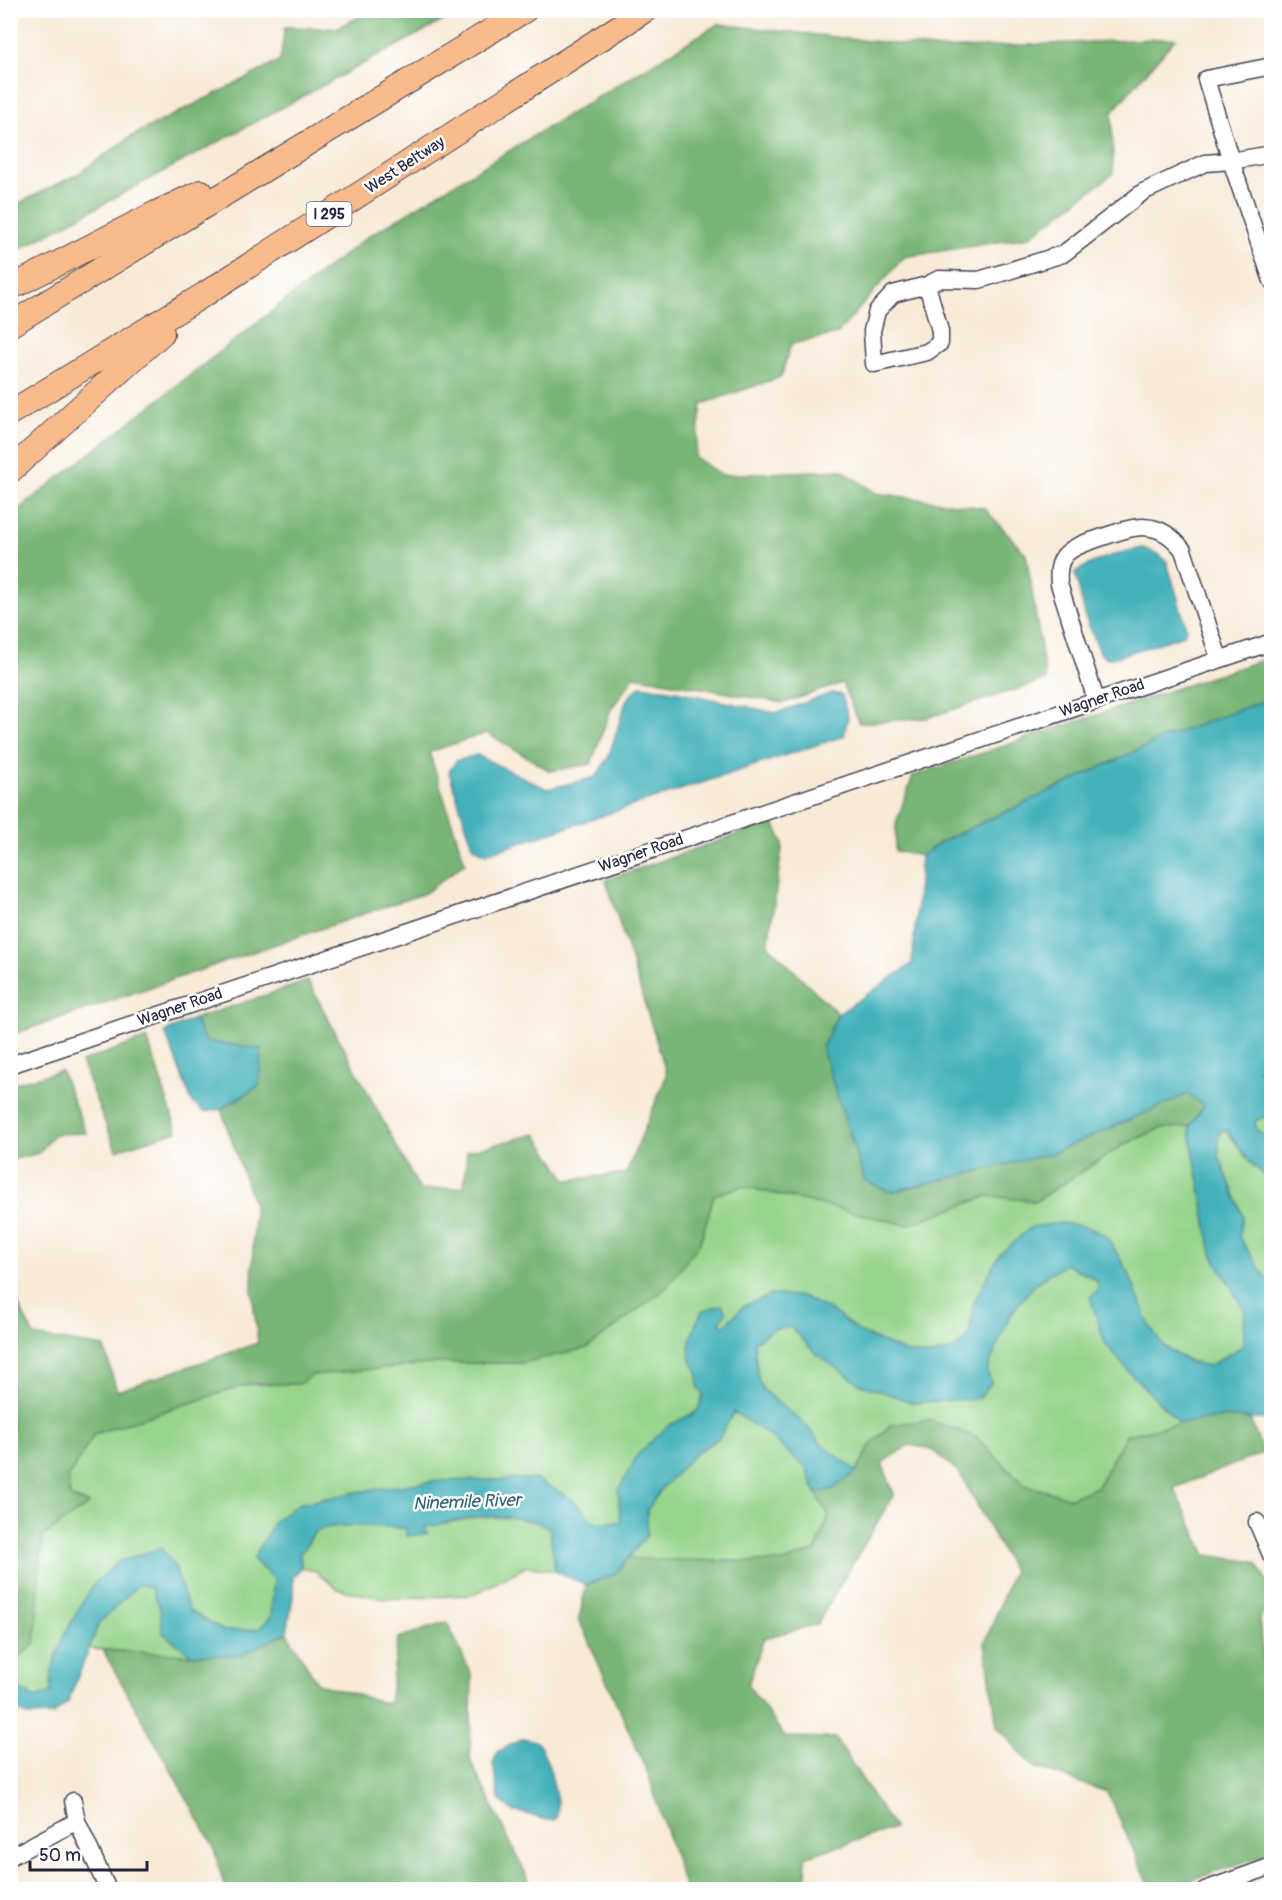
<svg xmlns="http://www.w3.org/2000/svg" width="1282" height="1900" viewBox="0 0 1282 1900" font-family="Pangolin,sans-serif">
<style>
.green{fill:#95d48a;stroke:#5c7b62;stroke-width:1.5}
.forest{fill:#78b676;stroke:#4d6c58;stroke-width:1.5}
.water{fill:#42b1bb;stroke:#326a7b;stroke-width:1.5}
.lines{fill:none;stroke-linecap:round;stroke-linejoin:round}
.minor-casing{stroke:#424052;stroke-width:19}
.highway-casing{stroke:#424052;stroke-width:26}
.minor{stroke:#fff;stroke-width:16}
.highway{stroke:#fabb8c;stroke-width:24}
.labels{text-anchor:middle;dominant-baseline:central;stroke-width:5;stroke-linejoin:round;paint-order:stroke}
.shield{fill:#fff;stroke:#646476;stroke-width:1.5}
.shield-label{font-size:15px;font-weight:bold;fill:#22223b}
.street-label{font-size:16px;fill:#22223b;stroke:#fff}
.water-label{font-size:18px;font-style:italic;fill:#306275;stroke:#fff}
</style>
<rect width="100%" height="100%" fill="#fff"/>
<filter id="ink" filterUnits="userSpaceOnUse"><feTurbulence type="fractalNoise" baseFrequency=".0167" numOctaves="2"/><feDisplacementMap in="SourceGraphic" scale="12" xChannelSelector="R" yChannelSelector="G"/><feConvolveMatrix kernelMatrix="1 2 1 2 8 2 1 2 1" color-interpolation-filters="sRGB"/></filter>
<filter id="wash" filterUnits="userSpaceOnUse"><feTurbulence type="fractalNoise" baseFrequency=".008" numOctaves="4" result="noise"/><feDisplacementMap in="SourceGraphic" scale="24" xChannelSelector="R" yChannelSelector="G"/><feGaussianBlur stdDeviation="1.35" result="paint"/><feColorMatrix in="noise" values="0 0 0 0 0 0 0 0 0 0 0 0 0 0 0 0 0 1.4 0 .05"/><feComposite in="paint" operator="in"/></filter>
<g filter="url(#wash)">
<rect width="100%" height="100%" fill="#f8ead7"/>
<g class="green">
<polygon points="1264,1117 1271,1117 1271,1143 1257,1130 1255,1121"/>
<path d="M 1189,1127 L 1212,1254 L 1245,1311 L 1243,1346 L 1209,1366 C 1140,1352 1150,1308 1120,1259 C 1116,1252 1111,1241 1105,1236 C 1092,1226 1076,1225 1061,1223 L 973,1304 L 973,1316 L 968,1338 L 952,1350 L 928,1356 L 905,1352 L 861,1333 L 833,1312 L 744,1306 L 724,1327 L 720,1322 L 722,1305 L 699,1375 L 698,1387 L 703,1394 L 698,1411 L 668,1426 L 618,1491 L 621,1522 L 593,1522 L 572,1499 L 434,1481 L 357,1492 L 298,1504 L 274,1580 L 271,1617 L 259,1629 L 224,1631 L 189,1610 L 174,1565 L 161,1548 L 52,1670 L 51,1693 L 35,1698 C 16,1688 11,1687 10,1663 L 35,1644 L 42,1537 L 89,1504 L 70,1497 L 68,1478 L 94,1434 L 248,1384 L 299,1384 L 312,1375 L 439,1363 L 522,1363 L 700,1243 L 714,1195 L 742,1186 L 907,1225 L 988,1196 L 1036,1201 L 1123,1145 L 1161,1128 Z"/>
<polygon points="1226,1130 1249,1161 1271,1182 1272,1277 1267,1280 1239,1237 1243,1216 1219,1156 1219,1132"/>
<path d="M 1065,1264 L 1097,1280 L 1098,1290 L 1130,1373 L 1180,1423 L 1126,1435 L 1097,1487 L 1071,1498 L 1024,1485 L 976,1437 L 870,1446 L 857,1471 L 821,1444 L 805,1425 L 764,1391 L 758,1379 L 754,1341 L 774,1329 L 791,1327 L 816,1354 L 971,1398 L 980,1398 C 990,1357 1005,1311 1038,1282 C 1045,1275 1056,1270 1065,1264 Z"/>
<polygon points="734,1412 766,1433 806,1468 816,1493 829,1516 816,1550 784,1562 628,1559 647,1535 647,1510 663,1487 696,1453 719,1438"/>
<path d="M 478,1517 C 500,1518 532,1515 550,1529 L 555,1571 L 527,1566 L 473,1595 L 384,1599 L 337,1589 L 316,1571 L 301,1568 L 300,1552 C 312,1545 308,1532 325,1527 C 337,1523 389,1527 405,1528 L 407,1536 L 427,1533 L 425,1527 Z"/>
<polygon points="139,1584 151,1588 160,1608 163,1633 192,1655 89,1649 99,1623"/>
</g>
<g class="forest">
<polygon points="372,11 441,11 448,18 11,254 11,207 78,174 132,136 280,61 285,27 336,28"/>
<polygon points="718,24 942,49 1176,38 1112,112 1113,174 1029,237 904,257 837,334 791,344 781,377 702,404 695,457 721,475 842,470 876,493 984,508 1026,554 1046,680 926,718 859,723 842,683 784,703 634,676 610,711 591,764 550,771 487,733 429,752 465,863 425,893 11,1035 11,515 367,237"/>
<polygon points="1271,657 1271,698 1166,737 941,842 921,856 895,851 896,823 913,776"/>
<polygon points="773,822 783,842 768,945 838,1014 822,1048 865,1181 892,1192 1053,1153 1188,1094 1204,1106 1189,1127 1161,1128 1123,1145 1036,1201 987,1196 907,1225 742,1186 714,1195 700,1243 665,1289 587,1348 522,1363 439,1363 312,1375 299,1384 248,1384 94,1434 68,1478 70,1497 89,1504 42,1537 35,1644 11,1663 11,1301 18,1304 34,1336 104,1347 117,1391 258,1343 252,1290 254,1205 221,1109 259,1086 261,1049 205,1041 194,1019 308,981 420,1190 464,1187 467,1151 536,1134 567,1180 626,1173 667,1075 606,880"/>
<polygon points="147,1038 177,1131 116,1150 81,1062"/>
<polygon points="61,1071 86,1133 54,1134 39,1153 11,1160 11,1084"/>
<polygon points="1224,1417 1250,1419 1263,1453 1174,1488 1206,1555 1256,1562 1271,1589 1271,1599 1259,1620 1272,1740 1271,1853 1164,1889 1151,1889 1107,1792 1032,1766 997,1726 985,1643 1013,1571 959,1472 929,1448 909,1445 882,1463 894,1494 817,1624 764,1638 748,1685 785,1737 835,1738 894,1828 805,1857 808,1889 685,1889 647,1771 579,1620 586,1585 614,1575 628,1559 784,1562 816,1550 829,1516 816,1493 831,1490 857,1471 870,1446 890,1425 928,1420 976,1437 1024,1485 1071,1498 1097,1487 1126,1435 1180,1423"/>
<polygon points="447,1622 472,1676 470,1760 533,1889 225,1889 213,1845 103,1650 192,1655 240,1655 287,1633 318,1684 389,1704 398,1638"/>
</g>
<g class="water">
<path d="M 1143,548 L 1158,554 L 1167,562 L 1186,627 L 1185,633 L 1181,636 L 1116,657 L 1108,658 L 1101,654 L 1086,619 L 1075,573 C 1095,559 1119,552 1143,548 Z"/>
<polygon points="640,686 675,691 776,713 832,693 842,695 848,717 844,736 486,854 473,847 449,772 456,761 477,755 547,789 596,777 608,758 627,699"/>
<path d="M 1271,698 L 1272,1063 L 1258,1070 L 1268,1078 L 1271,1078 L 1272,1117 L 1264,1117 L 1255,1121 L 1257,1130 L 1271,1143 L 1271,1182 L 1249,1161 L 1227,1130 L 1219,1132 L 1219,1156 L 1243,1216 L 1239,1237 L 1267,1280 L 1271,1277 L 1271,1420 L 1224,1417 L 1180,1423 L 1130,1373 L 1105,1343 L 1090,1297 L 1098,1290 L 1097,1280 L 1066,1264 L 1038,1281 L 1011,1313 L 987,1370 L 991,1383 L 980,1398 L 914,1403 L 860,1384 L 816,1354 L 791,1327 L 774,1329 L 754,1342 L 758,1379 L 764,1391 L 806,1425 L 821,1444 L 857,1471 L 831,1490 L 816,1493 L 806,1468 L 766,1433 L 734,1412 L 719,1438 L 696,1453 L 663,1487 L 647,1510 L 647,1535 L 614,1575 L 586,1585 L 555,1571 L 550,1529 C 536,1518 496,1515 477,1517 C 460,1519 442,1524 425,1527 L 427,1534 L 407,1536 L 405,1528 C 386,1527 325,1521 313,1534 C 307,1540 309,1547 300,1552 L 301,1568 L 293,1577 L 293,1596 L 287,1633 L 240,1655 L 192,1655 L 163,1633 L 160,1608 L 151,1588 L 139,1584 L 99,1623 L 68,1702 L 53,1715 L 27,1716 L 11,1705 L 11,1677 L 15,1688 L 35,1698 L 51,1693 L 52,1670 L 63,1636 L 93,1585 L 118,1562 L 161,1548 L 174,1565 L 189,1610 L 224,1631 L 259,1629 L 271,1617 L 274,1580 L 253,1559 L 275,1520 L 298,1504 L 357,1492 L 434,1481 L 535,1479 L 572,1499 L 593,1522 L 621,1522 L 618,1491 L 638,1454 L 668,1426 L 698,1411 L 703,1395 L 698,1387 C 700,1372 696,1373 691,1360 C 685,1346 696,1322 703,1310 L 722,1305 L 726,1312 L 720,1322 L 724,1326 L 744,1306 L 770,1295 L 802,1296 L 833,1312 L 861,1333 L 905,1352 L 928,1356 L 952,1350 L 968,1338 L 973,1316 L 973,1304 L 999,1255 L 1031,1227 L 1061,1223 L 1084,1226 L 1106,1236 L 1129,1273 L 1149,1325 L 1164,1347 L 1189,1362 L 1209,1366 L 1243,1346 L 1245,1311 L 1212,1254 L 1189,1127 L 1204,1106 L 1188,1094 L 1053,1153 L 891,1192 L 865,1181 L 822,1048 L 838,1014 L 912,964 L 921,856 L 941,842 L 1166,737 Z"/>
<polygon points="194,1019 205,1041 261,1049 259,1086 221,1109 204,1112 192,1102 165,1032"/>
<path d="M 522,1739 C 529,1739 534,1739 539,1745 C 547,1755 562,1807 556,1819 C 542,1823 528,1811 513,1812 L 499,1799 L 493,1764 L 497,1752 Z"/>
</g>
</g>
<g filter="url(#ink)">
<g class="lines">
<g class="minor-casing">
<g id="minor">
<polyline points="1272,66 1206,79 1231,161 1272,154"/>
<polyline points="927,285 940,331 940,343 927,352 874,364 872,331 877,311 893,294 927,285 939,279 979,280 1063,254 1143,192 1205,163 1231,161 1272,281"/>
<path d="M 1096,700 L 1059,584 C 1058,573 1058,562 1066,554 C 1075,545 1089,542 1100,538 C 1134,526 1158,517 1183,550 L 1219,658"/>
<polyline points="10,1065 1272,642"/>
<polyline points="1257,1522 1272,1557"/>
<polyline points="73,1801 77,1821 108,1890"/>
<polyline points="10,1857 77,1821"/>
<polyline points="1205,1890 1272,1866"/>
</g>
</g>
<g class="highway-casing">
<g id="highway">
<polyline points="10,288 156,213 201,192"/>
<polyline points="10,325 525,10"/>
<polyline points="10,413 205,294 645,10"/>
<polyline points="10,471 162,333"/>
</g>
</g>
<use href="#minor" class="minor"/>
<use href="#highway" class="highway"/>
</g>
</g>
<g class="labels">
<rect class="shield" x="306.5" y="202" width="45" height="24" rx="4.5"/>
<g class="shield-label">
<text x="329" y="214">I 295</text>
</g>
<g class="street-label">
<text transform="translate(405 165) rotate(-33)">West Beltway</text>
<text transform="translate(1102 698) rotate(-19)">Wagner Road</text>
<text transform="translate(641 853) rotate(-19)">Wagner Road</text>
<text transform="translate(180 1007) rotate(-19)">Wagner Road</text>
</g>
<g class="water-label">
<text transform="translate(467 1502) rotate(-2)">Ninemile River</text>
</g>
</g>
<rect width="1282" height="1900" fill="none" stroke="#fff" stroke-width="36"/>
<path d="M30 1861v9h117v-9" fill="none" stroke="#22223b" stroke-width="3"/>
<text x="39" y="1861" font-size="18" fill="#22223b" stroke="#ffffff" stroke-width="4.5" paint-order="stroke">50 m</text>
</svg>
